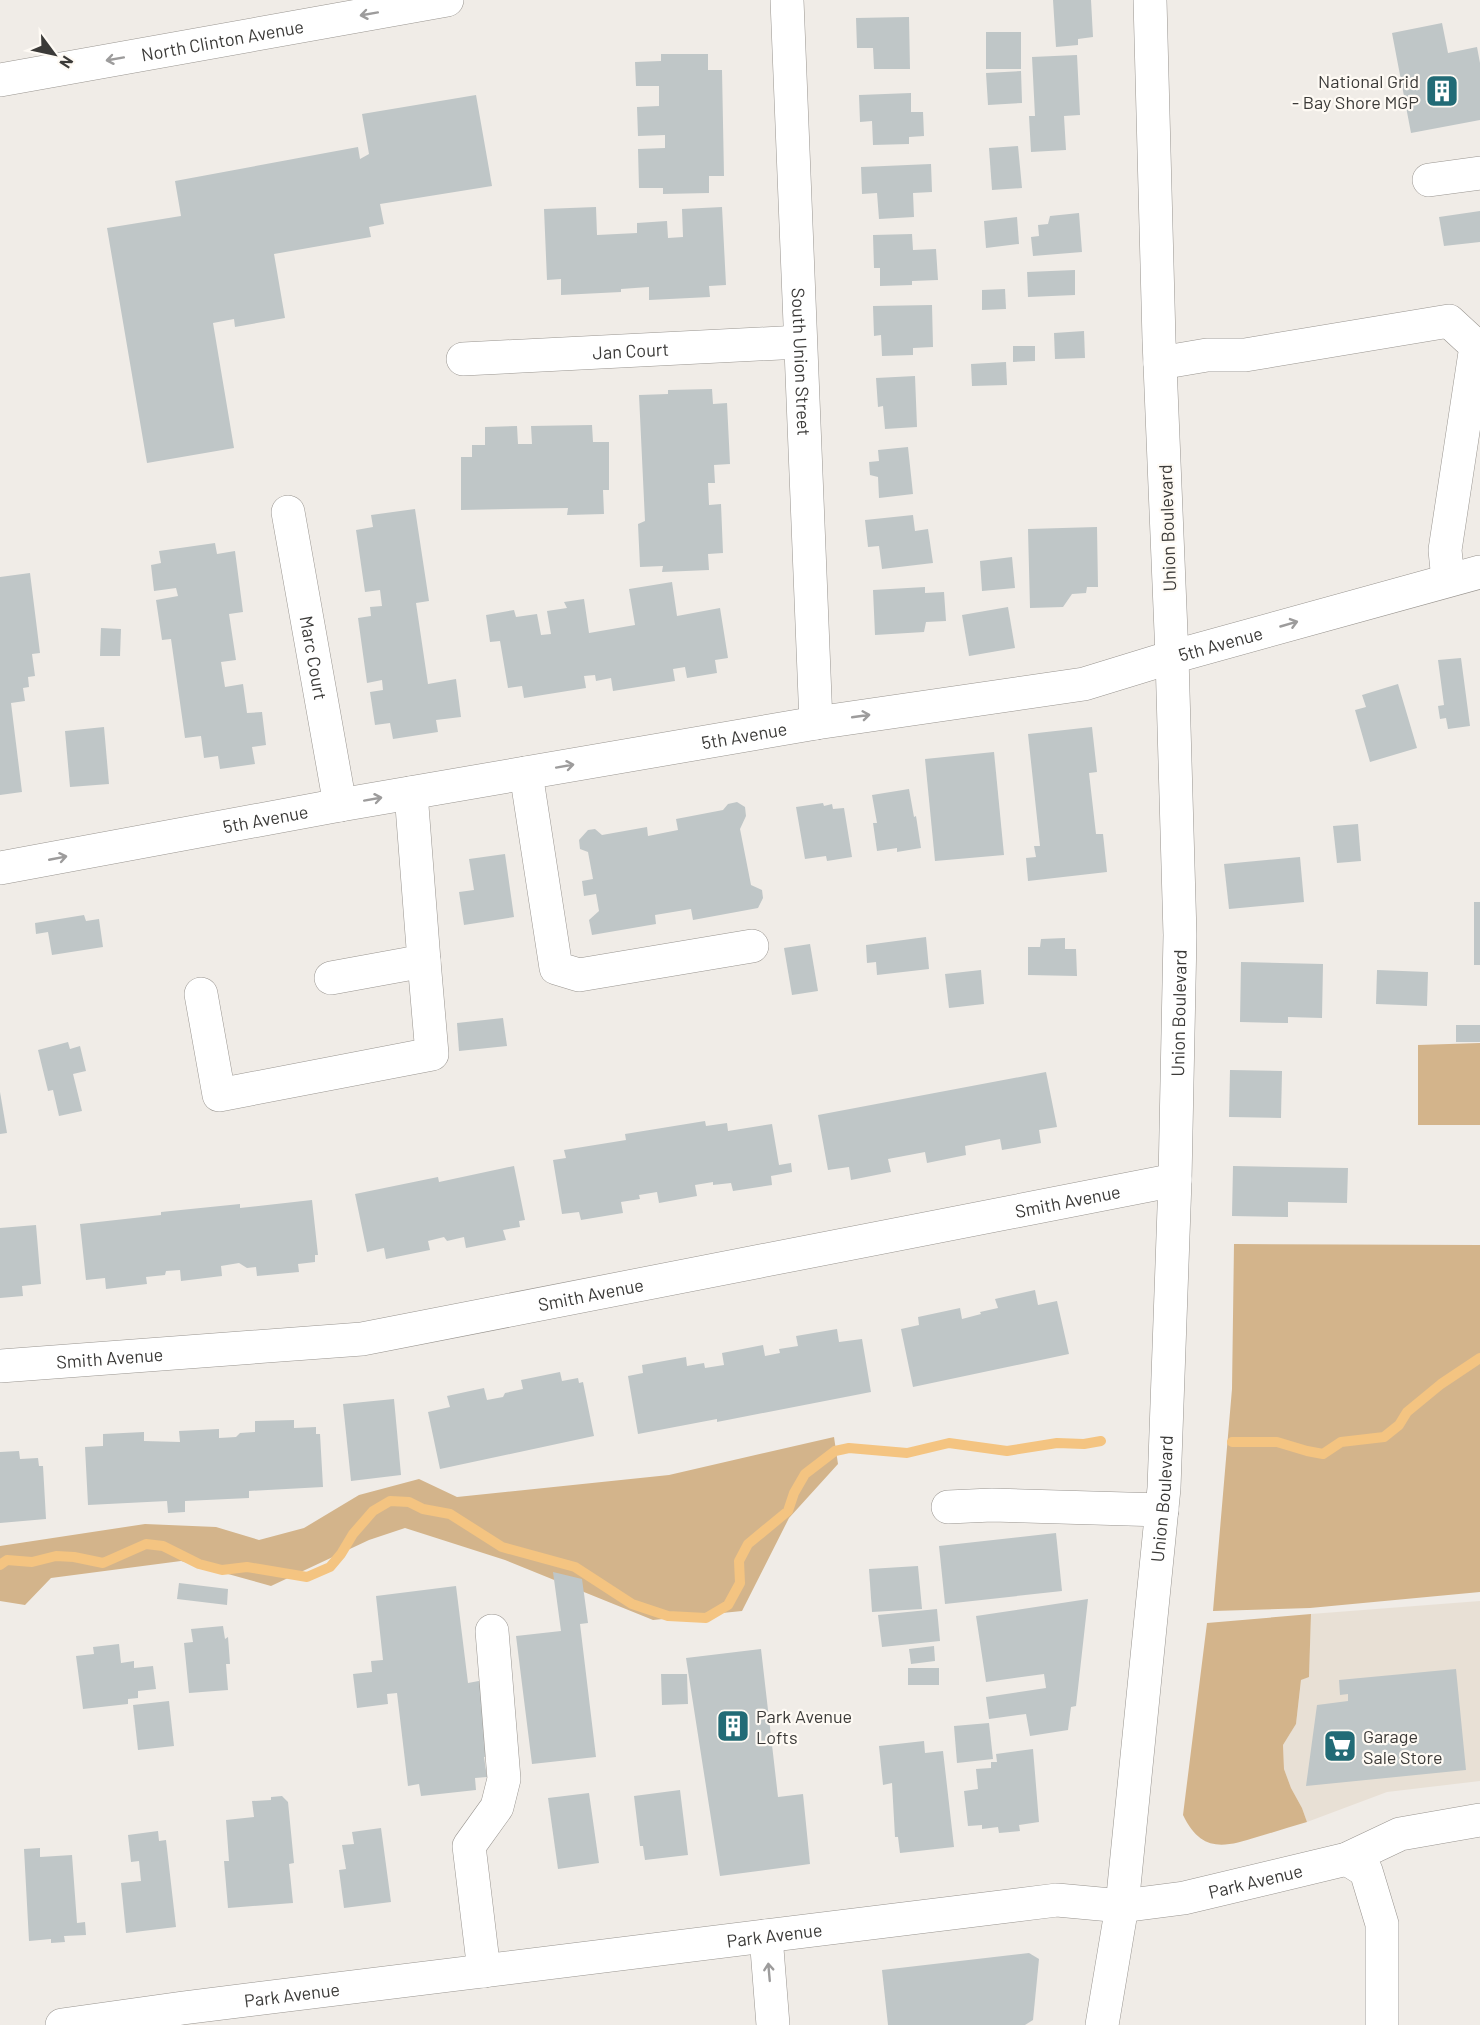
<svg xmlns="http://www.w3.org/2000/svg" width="1480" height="2025" viewBox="0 0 1480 2025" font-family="Barlow,sans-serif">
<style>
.built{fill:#e8e0d5}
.green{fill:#d3b48b}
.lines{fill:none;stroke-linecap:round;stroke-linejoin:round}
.stream{stroke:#f4c481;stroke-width:10}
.building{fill:#bfc6c7}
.minor-casing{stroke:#999590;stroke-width:34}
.major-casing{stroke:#999590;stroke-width:34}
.minor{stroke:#fff;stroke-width:33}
.major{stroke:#fff;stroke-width:33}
.oneway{stroke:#9d9c9c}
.labels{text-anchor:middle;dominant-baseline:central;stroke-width:4.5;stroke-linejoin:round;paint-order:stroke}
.street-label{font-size:18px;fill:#3b3a38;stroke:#fefaf4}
.poi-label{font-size:18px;fill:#3b3a38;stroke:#fefaf4;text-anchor:start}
</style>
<rect width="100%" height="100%" fill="#f0ece7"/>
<polygon class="built" points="1480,1601 1480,1781 1387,1792 1307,1822 1302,1808 1291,1788 1284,1769 1283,1745 1296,1724 1301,1680 1309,1676 1311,1614"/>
<g class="green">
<polygon points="1480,1043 1480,1125 1418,1125 1418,1045"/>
<polygon points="1234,1244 1480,1245 1480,1592 1310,1608 1213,1611 1232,1389"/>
<polygon points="834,1437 838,1464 789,1518 742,1611 653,1620 505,1560 405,1528 369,1540 271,1586 181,1561 51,1578 25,1605 0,1601 0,1546 145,1524 216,1527 259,1540 304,1528 359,1495 419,1479 457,1497 669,1475"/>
<path d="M 1311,1614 L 1309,1677 L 1301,1680 L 1296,1724 L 1283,1745 L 1284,1769 L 1291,1788 L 1302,1808 L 1307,1822 C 1290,1827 1274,1832 1257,1837 C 1223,1848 1201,1852 1183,1815 L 1207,1623 Z"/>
</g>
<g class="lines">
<g class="stream">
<polyline points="1232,1442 1277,1442 1307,1451 1323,1454 1341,1442 1384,1437 1399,1425 1407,1412 1441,1384 1480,1358"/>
<polyline points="0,1565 7,1560 32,1562 56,1556 74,1557 103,1563 146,1544 163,1546 199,1564 222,1570 247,1567 307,1577 330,1567 341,1554 353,1534 373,1511 390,1501 409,1502 423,1509 450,1514 502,1547 575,1567 632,1604 668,1616 706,1618 728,1605 740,1583 739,1561 748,1544 788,1511 794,1493 805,1474 835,1451 849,1448 907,1453 949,1443 1007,1451 1057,1443 1084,1444 1101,1441"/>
</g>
</g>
<g class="building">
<polygon points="1053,0 1091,0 1093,37 1078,39 1078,45 1056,47"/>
<polygon points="909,17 910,69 874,69 873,48 857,48 856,18"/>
<polygon points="1442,23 1448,53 1477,47 1480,63 1480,120 1411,133 1392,33"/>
<rect x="986" y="32" width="35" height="37"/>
<polygon points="661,54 708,54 708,70 722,70 724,176 709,176 709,193 663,194 663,188 639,188 638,149 665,148 665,135 638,136 637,107 659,106 659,86 636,86 635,62 661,61"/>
<polygon points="1077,55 1080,115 1064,116 1066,150 1031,152 1029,116 1035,116 1032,57"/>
<polygon points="1021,71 1022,103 988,105 986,73"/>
<polygon points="911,93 911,112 923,112 924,136 909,137 909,144 873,145 872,121 860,122 859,95"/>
<polygon points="476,95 492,186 380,204 384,224 369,227 371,237 274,254 285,318 235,327 234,319 213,323 234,448 147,463 107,228 181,216 175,181 358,147 360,159 369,154 362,114"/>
<polygon points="1018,146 1022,188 992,190 989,148"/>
<polygon points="931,164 932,192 913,193 914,217 879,219 877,193 862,194 861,167"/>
<polygon points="596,207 597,235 637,233 637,223 667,221 668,238 683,237 682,209 722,207 726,285 709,286 710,297 649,300 649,287 621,289 621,292 561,295 561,279 547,280 544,209"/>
<polygon points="1480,211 1480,242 1444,246 1439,217"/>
<polygon points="1079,213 1082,252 1033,256 1031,237 1039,236 1038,225 1048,224 1050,216"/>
<polygon points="1017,217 1019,244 986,248 984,221"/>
<polygon points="912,234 913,250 936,249 938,280 912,281 912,285 880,286 880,268 874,268 873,235"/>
<polygon points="1075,270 1075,295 1028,297 1027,272"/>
<polygon points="1005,289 1006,309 982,310 982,290"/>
<polygon points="932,305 933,347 913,348 913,355 882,356 881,335 874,336 873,306"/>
<polygon points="1084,331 1085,358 1055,359 1054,333"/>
<polygon points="1013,346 1035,346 1035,361 1013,362"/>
<polygon points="1006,362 1007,385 972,386 971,364"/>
<polygon points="915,376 917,427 885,429 883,406 878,407 876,378"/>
<polygon points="712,389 713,404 727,403 730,464 714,465 715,483 708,483 709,505 721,504 723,553 708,554 709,570 662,572 663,566 640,567 638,524 645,521 639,395 668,394 668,390"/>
<polygon points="592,425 593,442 609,442 609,490 603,490 604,514 567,515 568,508 461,510 461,457 472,457 472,445 485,445 485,427 517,426 518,444 532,444 531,426"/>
<polygon points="908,447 913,494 879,498 878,477 870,475 869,462 879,461 878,450"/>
<polygon points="415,509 429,601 416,603 428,684 456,679 461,717 436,720 438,732 393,739 390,723 375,725 370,692 383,690 382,680 367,683 358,618 371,616 370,607 382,606 380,590 365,592 356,530 373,527 371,515"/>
<polygon points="913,515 915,531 928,529 933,563 882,569 879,546 868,547 865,520"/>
<polygon points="1097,527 1098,587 1087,587 1086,593 1072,594 1063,607 1030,608 1028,529"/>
<polygon points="215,543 217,554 235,551 243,612 229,614 236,660 221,662 225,687 243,684 247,713 262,712 266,745 252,747 255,764 220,769 218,756 204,758 201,736 185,738 171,639 162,640 156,600 178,596 176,588 154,591 151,565 161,563 159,551"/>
<polygon points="1012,557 1015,588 982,591 980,561"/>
<polygon points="30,573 40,653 32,654 35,676 28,677 29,687 23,688 25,701 11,703 22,792 0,795 0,577"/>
<polygon points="672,582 677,616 720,608 728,658 715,660 717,673 687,678 685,667 673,669 675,681 613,691 611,678 596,681 595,675 584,676 586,688 524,698 522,686 508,688 500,641 490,642 486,615 514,610 516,617 537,614 541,635 551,634 547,611 567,608 564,602 584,599 589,633 635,625 629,589"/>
<polygon points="925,587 925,593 944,592 946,621 926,622 924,632 875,635 873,590"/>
<polygon points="1008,607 1015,648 969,656 962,615"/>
<polygon points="101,628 121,629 120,656 100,656"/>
<polygon points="1461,658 1470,726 1448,729 1446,718 1440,719 1438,706 1444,705 1438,660"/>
<polygon points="1398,684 1417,748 1370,762 1355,710 1366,707 1362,695"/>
<polygon points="104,727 109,784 70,787 65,731"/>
<polygon points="1092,727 1097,772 1089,773 1096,834 1103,834 1107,872 1028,881 1026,858 1036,857 1034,846 1040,846 1028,734"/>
<polygon points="994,752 1004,855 935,861 925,759"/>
<polygon points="909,789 914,817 916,816 921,848 897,852 897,848 877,851 873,823 877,823 872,795"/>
<polygon points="737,802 745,807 746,816 740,829 751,885 762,890 763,898 758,908 693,920 691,909 655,915 656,924 592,935 589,920 599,911 596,894 584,896 582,881 593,879 588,852 580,849 579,840 588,830 595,829 602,835 647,827 648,836 678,830 676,819 723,810 728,804"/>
<polygon points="823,803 824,806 832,804 833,809 844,808 852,857 827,861 826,856 805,859 796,807"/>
<polygon points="1358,824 1361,861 1337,863 1333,826"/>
<polygon points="505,854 514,917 464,925 459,892 474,890 469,859"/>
<polygon points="1300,857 1304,902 1229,909 1224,864"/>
<rect x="1474" y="902" width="6" height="63"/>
<polygon points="84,915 86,921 99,919 103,947 52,955 48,932 36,934 35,923"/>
<polygon points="926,937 929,969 877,975 876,962 867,963 866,945"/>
<polygon points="1065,938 1065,949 1076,949 1077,976 1028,975 1028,947 1040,947 1041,939"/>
<polygon points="810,944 818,991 792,995 784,948"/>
<polygon points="1241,962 1323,964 1322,1018 1288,1017 1288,1023 1240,1022"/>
<polygon points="981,970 984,1004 949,1008 945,974"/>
<polygon points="1377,970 1428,972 1427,1006 1376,1004"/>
<polygon points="503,1018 507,1046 459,1051 457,1023"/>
<rect x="1456" y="1025" width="24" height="17"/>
<polygon points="68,1042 70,1049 80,1046 86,1071 73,1074 82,1111 59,1116 53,1090 48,1091 38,1050"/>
<polygon points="1230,1070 1282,1071 1281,1118 1229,1117"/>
<polygon points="1046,1072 1057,1127 1039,1130 1041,1143 1002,1150 1000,1139 965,1146 966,1155 927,1163 925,1152 888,1159 891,1172 851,1180 849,1167 828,1170 818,1115"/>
<polygon points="0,1092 7,1133 0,1134"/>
<polygon points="705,1121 706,1126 727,1123 728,1131 772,1124 779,1165 791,1163 792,1172 771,1176 772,1185 733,1191 731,1183 713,1185 713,1182 695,1185 697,1196 659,1203 657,1192 639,1195 640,1199 621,1202 623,1213 581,1220 579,1212 562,1214 553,1160 566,1158 564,1150 626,1140 625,1134"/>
<polygon points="514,1166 525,1220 519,1221 520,1227 503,1230 506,1240 466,1248 464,1237 447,1241 444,1237 428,1241 430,1250 386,1259 384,1248 367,1252 355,1194 438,1177 439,1182"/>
<polygon points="1233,1166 1348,1168 1347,1203 1288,1202 1288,1217 1232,1216"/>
<polygon points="312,1200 318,1255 315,1255 315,1262 298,1264 299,1272 257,1276 256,1267 247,1268 239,1263 221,1266 222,1276 181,1281 180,1270 166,1271 165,1275 146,1277 147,1284 106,1289 105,1278 86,1280 80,1224 161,1215 161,1212 240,1204 240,1208"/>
<polygon points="36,1225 41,1284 22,1286 23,1296 0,1298 0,1228"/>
<polygon points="1035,1290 1038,1305 1057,1301 1069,1354 913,1387 901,1329 919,1325 918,1317 960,1308 962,1319 981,1314 980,1312 998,1308 995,1299"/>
<polygon points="837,1329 839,1342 862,1339 871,1392 717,1422 717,1419 638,1434 628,1376 643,1373 642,1365 686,1357 687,1366 704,1363 705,1368 724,1365 722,1353 763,1345 765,1356 780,1353 779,1349 798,1346 796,1336"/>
<polygon points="560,1372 562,1381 578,1378 579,1383 583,1382 594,1436 440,1469 428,1412 450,1407 447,1396 484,1388 487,1400 503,1397 505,1393 523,1389 521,1380"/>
<polygon points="394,1399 401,1475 351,1481 343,1404"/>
<polygon points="294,1420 294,1428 316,1427 316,1434 320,1434 323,1487 249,1491 249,1498 185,1501 185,1512 168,1513 167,1501 88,1505 85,1447 103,1446 103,1434 144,1432 144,1441 180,1442 179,1431 219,1429 219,1438 236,1437 240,1433 255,1432 255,1421"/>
<polygon points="19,1451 20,1459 38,1458 39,1466 43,1466 46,1519 0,1523 0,1452"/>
<polygon points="1056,1533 1062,1591 945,1604 939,1546"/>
<polygon points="918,1566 922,1609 872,1612 869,1569"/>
<polygon points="553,1572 582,1579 588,1623 580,1624 596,1757 532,1764 516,1636 561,1631"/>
<polygon points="179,1583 228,1589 227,1605 177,1599"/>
<polygon points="456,1586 468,1683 484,1680 493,1756 484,1757 487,1777 475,1778 476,1790 421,1796 419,1784 408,1786 397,1693 387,1694 388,1704 357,1708 353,1674 372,1672 371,1661 383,1660 376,1596"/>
<polygon points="1088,1599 1076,1706 1071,1707 1068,1730 1030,1736 1026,1714 989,1719 986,1697 1046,1688 1044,1674 986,1682 976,1616"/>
<polygon points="937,1609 940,1641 882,1647 878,1615"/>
<polygon points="223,1626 225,1639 228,1637 230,1664 226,1664 228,1690 189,1693 184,1643 193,1642 191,1629"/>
<polygon points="119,1644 121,1663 134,1661 134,1668 153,1666 156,1689 138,1691 138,1698 128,1699 128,1704 83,1709 76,1656 94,1654 93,1647"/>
<polygon points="934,1646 935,1661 911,1664 909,1649"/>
<polygon points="761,1649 778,1797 803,1794 810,1864 720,1876 686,1658"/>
<rect x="908" y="1668" width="31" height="17"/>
<polygon points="1456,1669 1466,1770 1306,1786 1317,1705 1348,1701 1348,1694 1340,1695 1339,1680"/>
<polygon points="661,1674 687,1674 688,1704 662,1705"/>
<polygon points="169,1701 174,1746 138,1750 133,1705"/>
<polygon points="989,1723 993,1759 957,1763 954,1726"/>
<polygon points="924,1741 925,1753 943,1751 954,1847 900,1853 898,1837 895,1837 892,1783 883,1785 879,1746"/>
<polygon points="1033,1749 1039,1822 1019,1825 1020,1831 999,1833 998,1827 982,1829 982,1825 968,1826 964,1791 978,1789 976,1769 991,1768 991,1762 997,1762 996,1754"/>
<polygon points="680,1790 688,1855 645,1860 643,1846 640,1846 634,1796"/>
<polygon points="589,1793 599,1863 558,1869 548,1798"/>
<polygon points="282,1796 288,1802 294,1863 289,1864 293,1903 228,1908 224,1861 229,1861 226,1820 254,1817 252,1801 271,1800 271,1797"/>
<polygon points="381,1828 391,1902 344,1908 339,1870 346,1869 342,1845 354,1844 352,1832"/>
<polygon points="158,1831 159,1841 166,1840 176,1927 126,1933 121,1883 141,1881 139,1861 131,1862 128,1835"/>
<polygon points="40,1848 40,1857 72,1855 77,1923 85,1922 86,1935 64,1936 65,1942 51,1943 51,1939 29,1941 24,1849"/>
<polygon points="1029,1953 1039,1959 1033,2020 1025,2025 888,2025 882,1970"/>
</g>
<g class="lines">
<g class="minor-casing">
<g id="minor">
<path id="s1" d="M 787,0 L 816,723"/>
<polyline points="1429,180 1480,173"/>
<path id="s2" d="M 463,359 L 800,342"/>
<polyline points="1160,363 1207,355 1245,355 1449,321 1476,346 1445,550 1448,580"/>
<path id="s3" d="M 288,512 L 340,805"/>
<polyline points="526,773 556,968 579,975 752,946"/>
<polyline points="331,978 424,961 411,793"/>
<polyline points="201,994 219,1095 432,1054 424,961"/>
<path id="s4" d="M 0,1366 L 362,1339 L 1175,1180"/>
<polyline points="948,1507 992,1505 1162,1510"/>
<polyline points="1347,1859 1366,1871 1382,1924 1382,2025"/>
<polyline points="766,1936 773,2025"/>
<polyline points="484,1971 469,1846 497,1807 504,1779 492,1631"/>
<path id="s5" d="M 62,2025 L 183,2008 L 1057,1900 L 1122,1906 L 1184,1898 L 1347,1859 L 1400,1834 L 1480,1820"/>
</g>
</g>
<g class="major-casing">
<g id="major">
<path id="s6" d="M 0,80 L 447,0"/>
<path id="s7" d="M 0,868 L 340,805 L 816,723 L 1084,684 L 1172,657 L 1480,572"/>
<path id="s8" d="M 1102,2025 L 1122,1906 L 1164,1488 L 1175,1180 L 1180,935 L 1172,657 L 1159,340 L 1150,0"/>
</g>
</g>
<use href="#minor" class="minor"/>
<use href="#major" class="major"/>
</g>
<defs><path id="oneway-shaft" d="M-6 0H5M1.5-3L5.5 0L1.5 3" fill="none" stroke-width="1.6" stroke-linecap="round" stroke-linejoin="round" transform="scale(1.5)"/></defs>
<g class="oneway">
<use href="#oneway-shaft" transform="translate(369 14) rotate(170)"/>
<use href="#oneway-shaft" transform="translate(115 59) rotate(170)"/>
<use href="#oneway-shaft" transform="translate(1289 624) rotate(-16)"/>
<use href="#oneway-shaft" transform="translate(861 716) rotate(-8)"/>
<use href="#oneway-shaft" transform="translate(565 766) rotate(-10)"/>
<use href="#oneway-shaft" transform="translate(373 799) rotate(-10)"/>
<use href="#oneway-shaft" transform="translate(58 858) rotate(-11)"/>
<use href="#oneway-shaft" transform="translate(769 1972) rotate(-95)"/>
</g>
<defs>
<g id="building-square" transform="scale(1.725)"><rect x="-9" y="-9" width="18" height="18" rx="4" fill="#226b76" stroke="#fefaf4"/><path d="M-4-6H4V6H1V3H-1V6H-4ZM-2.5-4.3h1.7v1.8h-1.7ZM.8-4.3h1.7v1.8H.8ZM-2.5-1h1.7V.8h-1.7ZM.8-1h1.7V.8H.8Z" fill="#fff"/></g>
<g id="supermarket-square" transform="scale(1.725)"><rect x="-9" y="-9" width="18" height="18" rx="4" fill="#226b76" stroke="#fefaf4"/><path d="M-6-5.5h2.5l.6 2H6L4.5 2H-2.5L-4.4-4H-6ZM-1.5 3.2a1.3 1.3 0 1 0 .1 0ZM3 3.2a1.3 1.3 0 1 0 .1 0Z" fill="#fff"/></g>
</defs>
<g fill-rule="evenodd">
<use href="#building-square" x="1442" y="91"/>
<use href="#building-square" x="733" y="1726"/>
<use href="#supermarket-square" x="1340" y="1746"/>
</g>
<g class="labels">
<g class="street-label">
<text stroke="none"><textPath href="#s6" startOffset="226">North Clinton Avenue</textPath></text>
<text stroke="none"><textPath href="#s2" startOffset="168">Jan Court</textPath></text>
<text stroke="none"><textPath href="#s1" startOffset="362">South Union Street</textPath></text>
<text transform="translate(1167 528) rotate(-92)">Union Boulevard</text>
<text stroke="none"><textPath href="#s7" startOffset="1242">5th Avenue</textPath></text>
<text stroke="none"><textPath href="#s3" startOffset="148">Marc Court</textPath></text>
<text stroke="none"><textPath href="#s7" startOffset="756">5th Avenue</textPath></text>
<text stroke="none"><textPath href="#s7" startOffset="270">5th Avenue</textPath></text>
<text stroke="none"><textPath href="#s8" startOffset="1016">Union Boulevard</textPath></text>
<text stroke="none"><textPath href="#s4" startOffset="1082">Smith Avenue</textPath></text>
<text stroke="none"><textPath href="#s4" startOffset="596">Smith Avenue</textPath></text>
<text stroke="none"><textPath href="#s4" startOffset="110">Smith Avenue</textPath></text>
<text stroke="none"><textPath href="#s8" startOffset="530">Union Boulevard</textPath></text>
<text stroke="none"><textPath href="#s5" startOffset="1204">Park Avenue</textPath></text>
<text stroke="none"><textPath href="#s5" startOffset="718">Park Avenue</textPath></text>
<text stroke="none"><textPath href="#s5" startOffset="232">Park Avenue</textPath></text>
</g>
<g class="poi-label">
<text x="1419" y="81" text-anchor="end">National Grid<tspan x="1419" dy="21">- Bay Shore MGP</tspan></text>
<text x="756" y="1716">Park Avenue<tspan x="756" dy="21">Lofts</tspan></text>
<text x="1363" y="1736">Garage<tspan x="1363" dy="21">Sale Store</tspan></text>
</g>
</g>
<g transform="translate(54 54) rotate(123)" stroke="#fefaf4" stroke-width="4.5" paint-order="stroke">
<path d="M0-4.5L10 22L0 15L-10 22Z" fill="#3b3a38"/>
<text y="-9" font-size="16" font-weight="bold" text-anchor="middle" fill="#3b3a38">N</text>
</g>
</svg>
